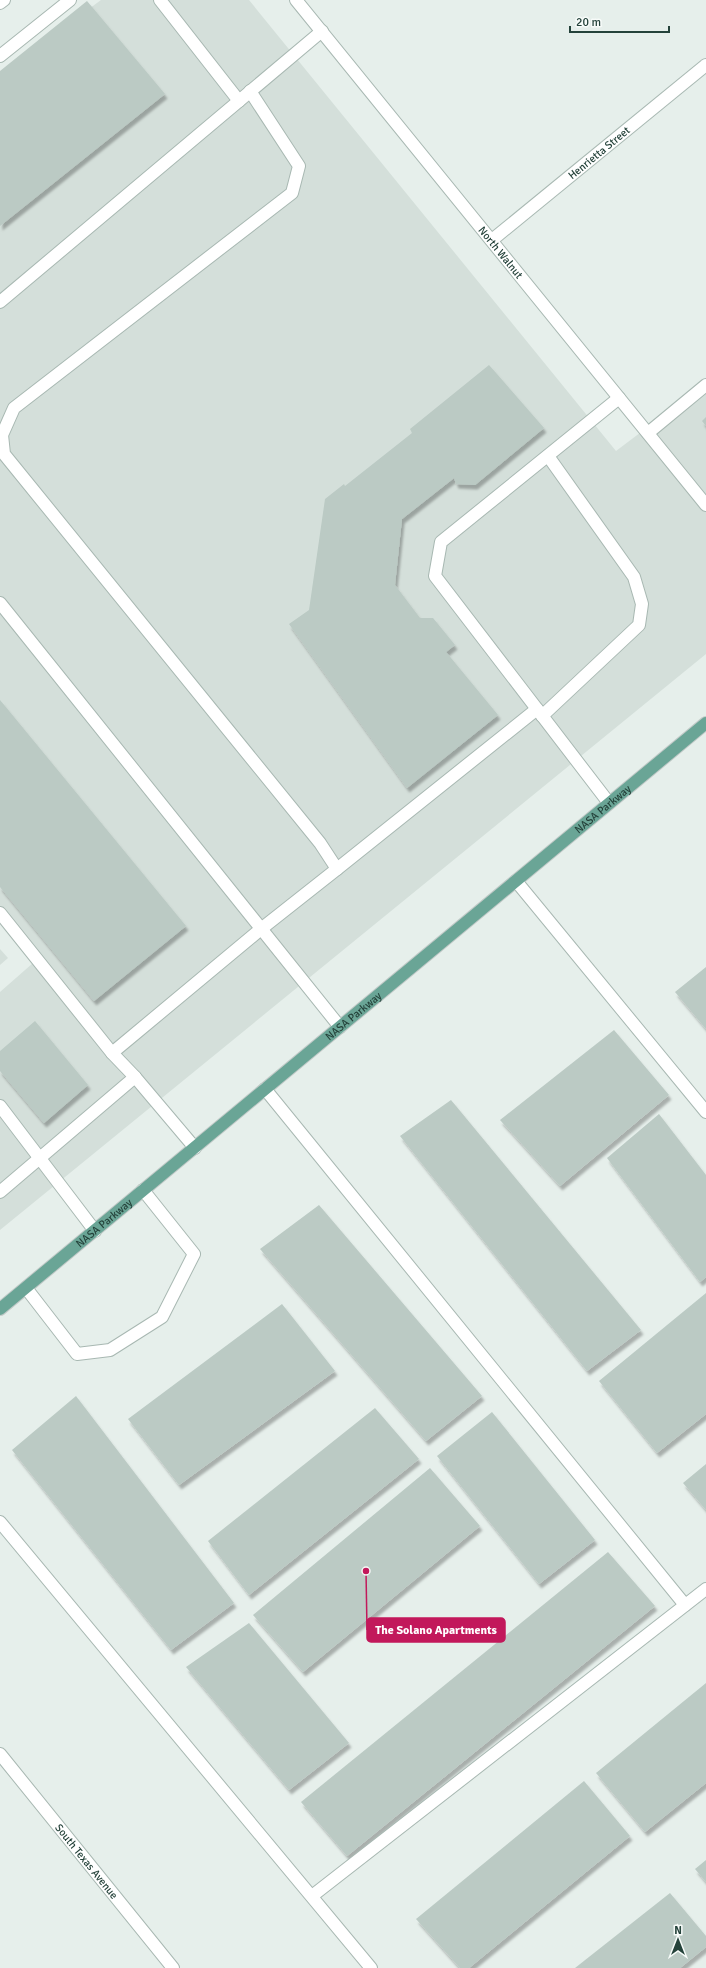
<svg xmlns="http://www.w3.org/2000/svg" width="706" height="1968" viewBox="0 0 706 1968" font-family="Signika,sans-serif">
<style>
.built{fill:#d4dfda}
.building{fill:#bbcac4;filter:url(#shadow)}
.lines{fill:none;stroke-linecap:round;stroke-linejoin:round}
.lane-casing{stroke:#a8b8b2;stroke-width:14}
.street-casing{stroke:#a8b8b2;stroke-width:14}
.primary-casing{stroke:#c2cac8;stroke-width:14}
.lane{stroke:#fff;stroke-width:12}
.street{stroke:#fff;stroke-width:12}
.primary{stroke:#6aa596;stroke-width:12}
.labels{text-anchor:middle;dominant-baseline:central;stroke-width:3;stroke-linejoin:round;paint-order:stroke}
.street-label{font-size:11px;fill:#24423a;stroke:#f7fbf9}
.leader{fill:none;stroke:#c2185b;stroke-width:1.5}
.callout-dot{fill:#c2185b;stroke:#f7fbf9;stroke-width:1.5}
.callout{fill:#c2185b;stroke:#c2185b;stroke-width:1.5}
.callout-label{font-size:12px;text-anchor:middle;font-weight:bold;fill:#fff}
</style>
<defs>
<filter id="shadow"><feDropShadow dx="2.5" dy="4.5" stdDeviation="1" flood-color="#0004"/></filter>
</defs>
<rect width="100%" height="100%" fill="#e6efeb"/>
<g class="built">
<polygon points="101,0 249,0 616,451 706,383 706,654 0,1230 0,992 33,963 0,923 0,75"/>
<polygon points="0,949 8,958 0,965"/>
</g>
<g class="building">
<polygon points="87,1 165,94 0,226 0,71"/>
<polygon points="489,365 544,428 475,485 456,484 454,478 402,519 395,585 420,618 433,618 455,645 446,652 498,715 407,788 289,624 309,610 325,499 344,484 345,486 412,433 410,429"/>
<polygon points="706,417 706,426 702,421"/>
<polygon points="0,700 186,926 94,1001 0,887"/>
<polygon points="706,967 706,1029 675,992"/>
<polygon points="35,1021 88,1085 44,1123 0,1071 0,1051"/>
<polygon points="614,1030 669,1095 560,1186 500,1120"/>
<polygon points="451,1100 641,1330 587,1371 400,1136"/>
<polygon points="659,1114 706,1175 706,1277 700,1282 607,1158"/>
<polygon points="319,1205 482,1396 426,1441 260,1249"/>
<polygon points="706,1293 706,1414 657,1453 599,1381"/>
<polygon points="282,1304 335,1371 179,1485 128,1419"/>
<polygon points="76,1396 234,1603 171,1650 12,1450"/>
<polygon points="375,1408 419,1459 249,1595 208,1541"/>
<polygon points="492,1412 595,1540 539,1584 437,1456"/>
<polygon points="706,1464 706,1510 683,1483"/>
<polygon points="430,1468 480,1526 303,1672 253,1615"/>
<polygon points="608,1552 655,1606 347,1856 301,1802"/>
<polygon points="249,1623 349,1743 289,1790 186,1667"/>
<polygon points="706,1683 706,1783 645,1832 596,1773"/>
<polygon points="584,1781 630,1836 469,1968 460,1968 416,1919"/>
<polygon points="706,1860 706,1882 695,1869"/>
<polygon points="670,1893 706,1936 706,1947 680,1968 575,1968"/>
</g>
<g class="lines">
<g class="lane-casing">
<g id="lane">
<polyline points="160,0 239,101"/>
<polyline points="0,3 4,0"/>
<polyline points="0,56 70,0"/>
<polyline points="0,302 322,31"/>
<polyline points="648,433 706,385"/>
<polyline points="0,603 340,1027"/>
<polyline points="542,716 639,625 642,604 634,577 548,456"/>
<polyline points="609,803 435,576 441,542 619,398"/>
<polyline points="337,869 537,709"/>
<polyline points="516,881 706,1112"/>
<polyline points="0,913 112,1053 135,1077 195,1148"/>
<polyline points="112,1053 261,929 337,869 320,843 4,454 2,435 14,408 292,193 299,166 250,91"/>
<polyline points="265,1089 685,1605"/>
<polyline points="0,1106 95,1231"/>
<polyline points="0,1192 135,1077"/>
<polyline points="26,1288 77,1354 110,1350 162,1317 194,1254 143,1190"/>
<polyline points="0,1522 371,1968"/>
<polyline points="312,1896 706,1589"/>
</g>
</g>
<g class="street-casing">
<g id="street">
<path id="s1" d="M 296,0 L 706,505"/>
<path id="s2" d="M 492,240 L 706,65"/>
<path id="s3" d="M 0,1754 L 173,1968"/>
</g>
</g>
<g class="primary-casing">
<g id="primary">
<path id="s4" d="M 0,1309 L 706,723"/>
</g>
</g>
<use href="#lane" class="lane"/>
<use href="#street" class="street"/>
<use href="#primary" class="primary"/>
</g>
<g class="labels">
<g class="street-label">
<text stroke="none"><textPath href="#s2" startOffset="138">Henrietta Street</textPath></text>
<text stroke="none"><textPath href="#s1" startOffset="325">North Walnut</textPath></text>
<text stroke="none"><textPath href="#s4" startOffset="783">NASA Parkway</textPath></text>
<text stroke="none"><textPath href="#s4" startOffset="459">NASA Parkway</textPath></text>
<text stroke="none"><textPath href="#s4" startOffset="135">NASA Parkway</textPath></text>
<text stroke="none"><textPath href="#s3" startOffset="138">South Texas Avenue</textPath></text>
</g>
</g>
<path class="leader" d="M366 1571L367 1630"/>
<circle class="callout-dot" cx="366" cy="1571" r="4"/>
<rect class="callout" x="367" y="1618" width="138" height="24" rx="4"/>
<g class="callout-label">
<text x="436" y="1634">The Solano Apartments</text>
</g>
<g transform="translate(678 1940)" stroke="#f7fbf9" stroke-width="3" paint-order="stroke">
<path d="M0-3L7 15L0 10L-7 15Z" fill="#24423a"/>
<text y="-6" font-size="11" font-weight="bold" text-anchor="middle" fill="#24423a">N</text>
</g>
<path d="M570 26v6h99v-6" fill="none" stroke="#24423a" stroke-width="2"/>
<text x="576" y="26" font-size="12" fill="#24423a" stroke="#f7fbf9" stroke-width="3" paint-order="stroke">20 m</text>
</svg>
